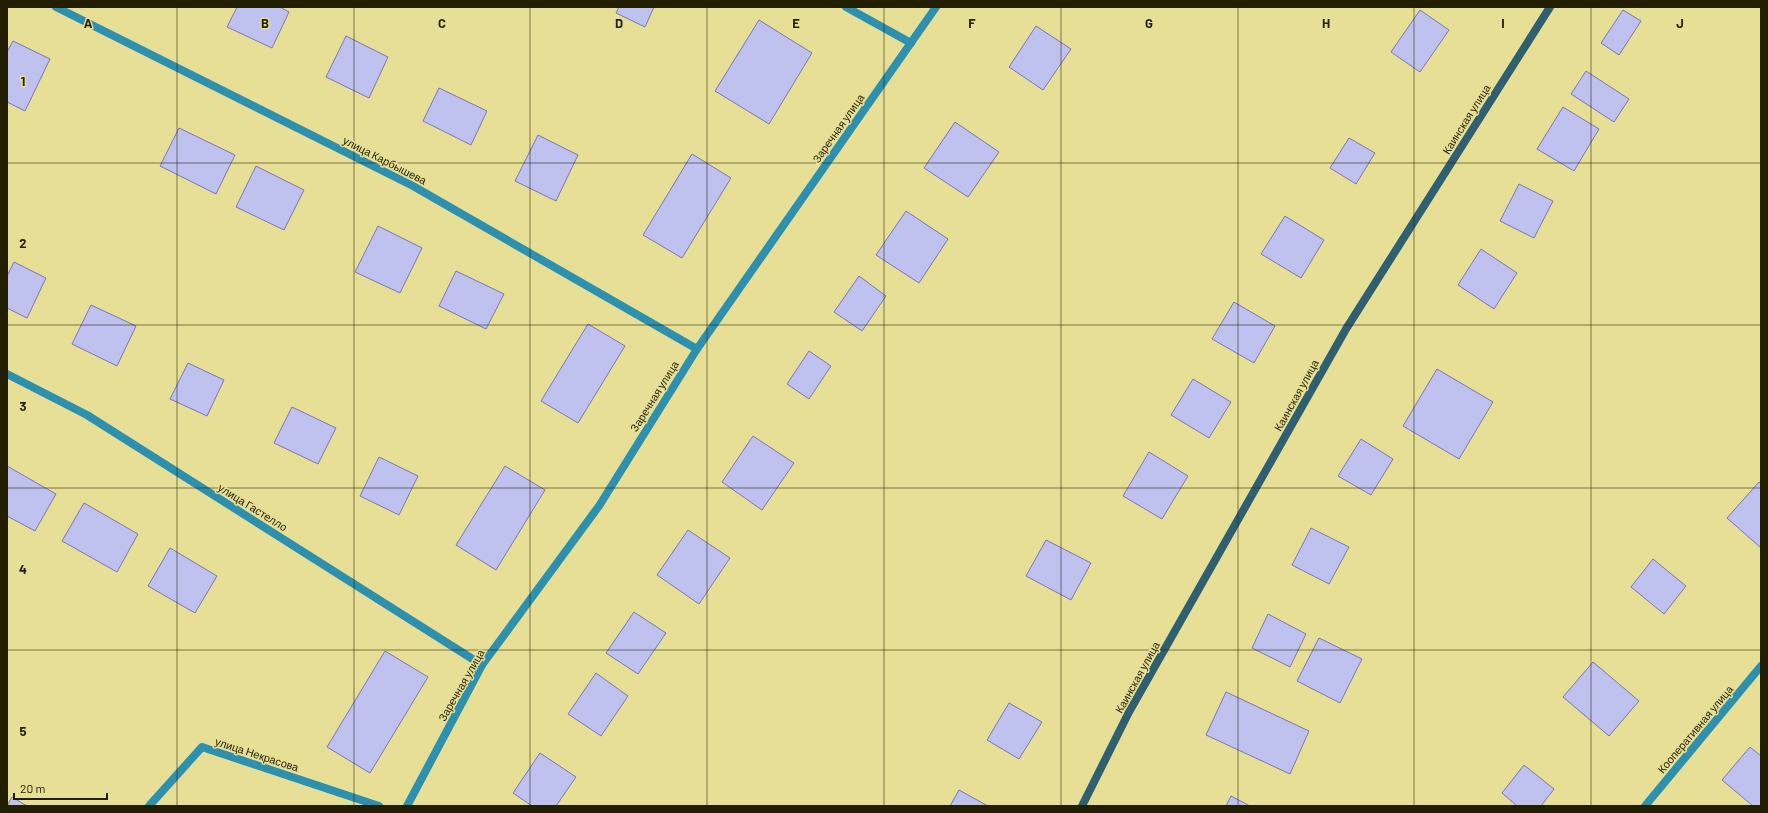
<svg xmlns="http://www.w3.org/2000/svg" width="1768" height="813" viewBox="0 0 1768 813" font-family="Barlow,sans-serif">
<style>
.building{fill:#bfc1ef;stroke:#7878b7}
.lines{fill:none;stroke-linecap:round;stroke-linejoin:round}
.street{stroke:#2d90ae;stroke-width:8}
.secondary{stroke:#2f6071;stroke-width:8}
.grid{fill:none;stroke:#211e01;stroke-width:1;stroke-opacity:0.55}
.labels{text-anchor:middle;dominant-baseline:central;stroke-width:3;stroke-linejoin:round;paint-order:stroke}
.street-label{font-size:11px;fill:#211e01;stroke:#e7df95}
.grid-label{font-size:13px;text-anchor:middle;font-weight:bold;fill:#211e01;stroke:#e7df95;stroke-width:3;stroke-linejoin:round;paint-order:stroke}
</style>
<rect width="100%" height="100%" fill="#e7df95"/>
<g class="building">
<polygon points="237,7 280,7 289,12 272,48 227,27"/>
<polygon points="619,7 654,7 645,27 616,13"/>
<polygon points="1420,10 1449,30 1420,72 1391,52"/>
<polygon points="1623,10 1641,21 1619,55 1601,43"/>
<polygon points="759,20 812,53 769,124 715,91"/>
<polygon points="1036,26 1071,49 1043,90 1009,67"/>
<polygon points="346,36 388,57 369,98 326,77"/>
<polygon points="13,41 50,59 25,111 7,102 7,52"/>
<polygon points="1586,71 1629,99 1614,122 1571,94"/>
<polygon points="439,88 487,111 471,145 423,121"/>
<polygon points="1563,107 1599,129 1574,171 1537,149"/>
<polygon points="955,122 999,152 968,197 924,168"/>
<polygon points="179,128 235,155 216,194 160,166"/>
<polygon points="538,135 578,155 556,201 515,181"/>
<polygon points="1349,138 1375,153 1356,184 1330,168"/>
<polygon points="692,154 731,178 682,258 643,235"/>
<polygon points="256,166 304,190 284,230 236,207"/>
<polygon points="1519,184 1553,201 1534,238 1500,221"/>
<polygon points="906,211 948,239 919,283 876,255"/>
<polygon points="1285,216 1324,240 1301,278 1261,254"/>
<polygon points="378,226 422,248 400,293 355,272"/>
<polygon points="1481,249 1517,273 1494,309 1458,285"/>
<polygon points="14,262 46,278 27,318 7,308 7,276"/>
<polygon points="456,271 504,294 486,329 439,306"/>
<polygon points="859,276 886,296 862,331 834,312"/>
<polygon points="1234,302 1275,326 1254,363 1212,339"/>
<polygon points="91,305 136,326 117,366 72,344"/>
<polygon points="588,324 625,346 578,423 541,401"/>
<polygon points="809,351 831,366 809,399 787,384"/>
<polygon points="188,363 224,380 207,416 170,399"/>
<polygon points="1437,369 1493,402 1459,459 1403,426"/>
<polygon points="1193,379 1231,402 1209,438 1171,415"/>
<polygon points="292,407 336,428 318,464 274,443"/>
<polygon points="753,436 794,463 762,510 722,482"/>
<polygon points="1361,439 1393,459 1371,495 1338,476"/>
<polygon points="1149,452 1188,476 1162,519 1123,496"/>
<polygon points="379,457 418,476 399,515 360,496"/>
<polygon points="7,466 56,494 35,531 7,516"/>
<polygon points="505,466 545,490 496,570 456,545"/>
<polygon points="1759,482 1761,484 1761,548 1727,518"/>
<polygon points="84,503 138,534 117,572 62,541"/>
<polygon points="1311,528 1349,547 1329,584 1292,565"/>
<polygon points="688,530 730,558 699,604 657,575"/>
<polygon points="1046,540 1091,563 1071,600 1026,576"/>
<polygon points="170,548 217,576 195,613 148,586"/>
<polygon points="1653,559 1686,586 1664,614 1631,587"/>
<polygon points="634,612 666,633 638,674 606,653"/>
<polygon points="1268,614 1306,634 1290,667 1252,648"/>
<polygon points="1319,638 1362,659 1340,703 1297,681"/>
<polygon points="385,651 428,677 370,773 327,747"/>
<polygon points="1593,662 1639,701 1609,736 1563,697"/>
<polygon points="596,673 628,696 601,736 568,714"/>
<polygon points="1226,692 1309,731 1290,774 1206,735"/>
<polygon points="1009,703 1042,722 1019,759 987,740"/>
<polygon points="1750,747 1761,756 1761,806 1753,806 1722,780"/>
<polygon points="540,753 576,777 556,806 532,806 513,793"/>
<polygon points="1524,765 1554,789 1541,806 1517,806 1502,793"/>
<polygon points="959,790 988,806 950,806"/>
<polygon points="1231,796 1250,806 1226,806"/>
<polygon points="12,797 27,806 7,806"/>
</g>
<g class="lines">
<g class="street">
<polyline points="56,7 413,186 697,349"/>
<polyline points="846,7 911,43"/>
<polyline points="7,374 87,415 482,665"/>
<polyline points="149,806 202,747 379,806"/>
<polyline points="407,806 482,665 599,506 697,349 936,7"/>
<polyline points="1645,806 1761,666"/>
</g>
<polyline class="secondary" points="1082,806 1129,712 1346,329 1550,7"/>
</g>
<path class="grid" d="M 177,7 L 177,806M 354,7 L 354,806M 530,7 L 530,806M 707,7 L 707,806M 884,7 L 884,806M 1061,7 L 1061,806M 1238,7 L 1238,806M 1414,7 L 1414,806M 1591,7 L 1591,806M 7,163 L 1761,163M 7,325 L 1761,325M 7,488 L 1761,488M 7,650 L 1761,650"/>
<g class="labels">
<g class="street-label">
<text transform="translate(1466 119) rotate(-58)">Каинская улица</text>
<text transform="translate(838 128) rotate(-55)">Заречная улица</text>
<text transform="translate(385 160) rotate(27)">улица Карбышева</text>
<text transform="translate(1296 395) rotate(-61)">Каинская улица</text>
<text transform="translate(654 396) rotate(-58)">Заречная улица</text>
<text transform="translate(253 507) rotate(32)">улица Гастелло</text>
<text transform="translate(1137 677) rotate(-61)">Каинская улица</text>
<text transform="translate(461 685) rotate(-60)">Заречная улица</text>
<text transform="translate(1695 729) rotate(-50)">Кооперативная улица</text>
<text transform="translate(257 754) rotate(18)">улица Некрасова</text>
</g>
</g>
<g class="grid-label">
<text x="88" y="28">A</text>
<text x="265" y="28">B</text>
<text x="442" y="28">C</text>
<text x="619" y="28">D</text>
<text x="796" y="28">E</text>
<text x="972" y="28">F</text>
<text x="1149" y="28">G</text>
<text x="1326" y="28">H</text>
<text x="1503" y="28">I</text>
<text x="1680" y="28">J</text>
<text x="23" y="86">1</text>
<text x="23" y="248">2</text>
<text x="23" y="411">3</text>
<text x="23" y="574">4</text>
<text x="23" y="736">5</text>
</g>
<rect width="1768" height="813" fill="none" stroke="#211e01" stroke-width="16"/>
<path d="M14 793v6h93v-6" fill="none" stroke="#211e01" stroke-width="2"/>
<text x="20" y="793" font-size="12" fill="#211e01" stroke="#e7df95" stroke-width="3" paint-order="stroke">20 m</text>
</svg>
